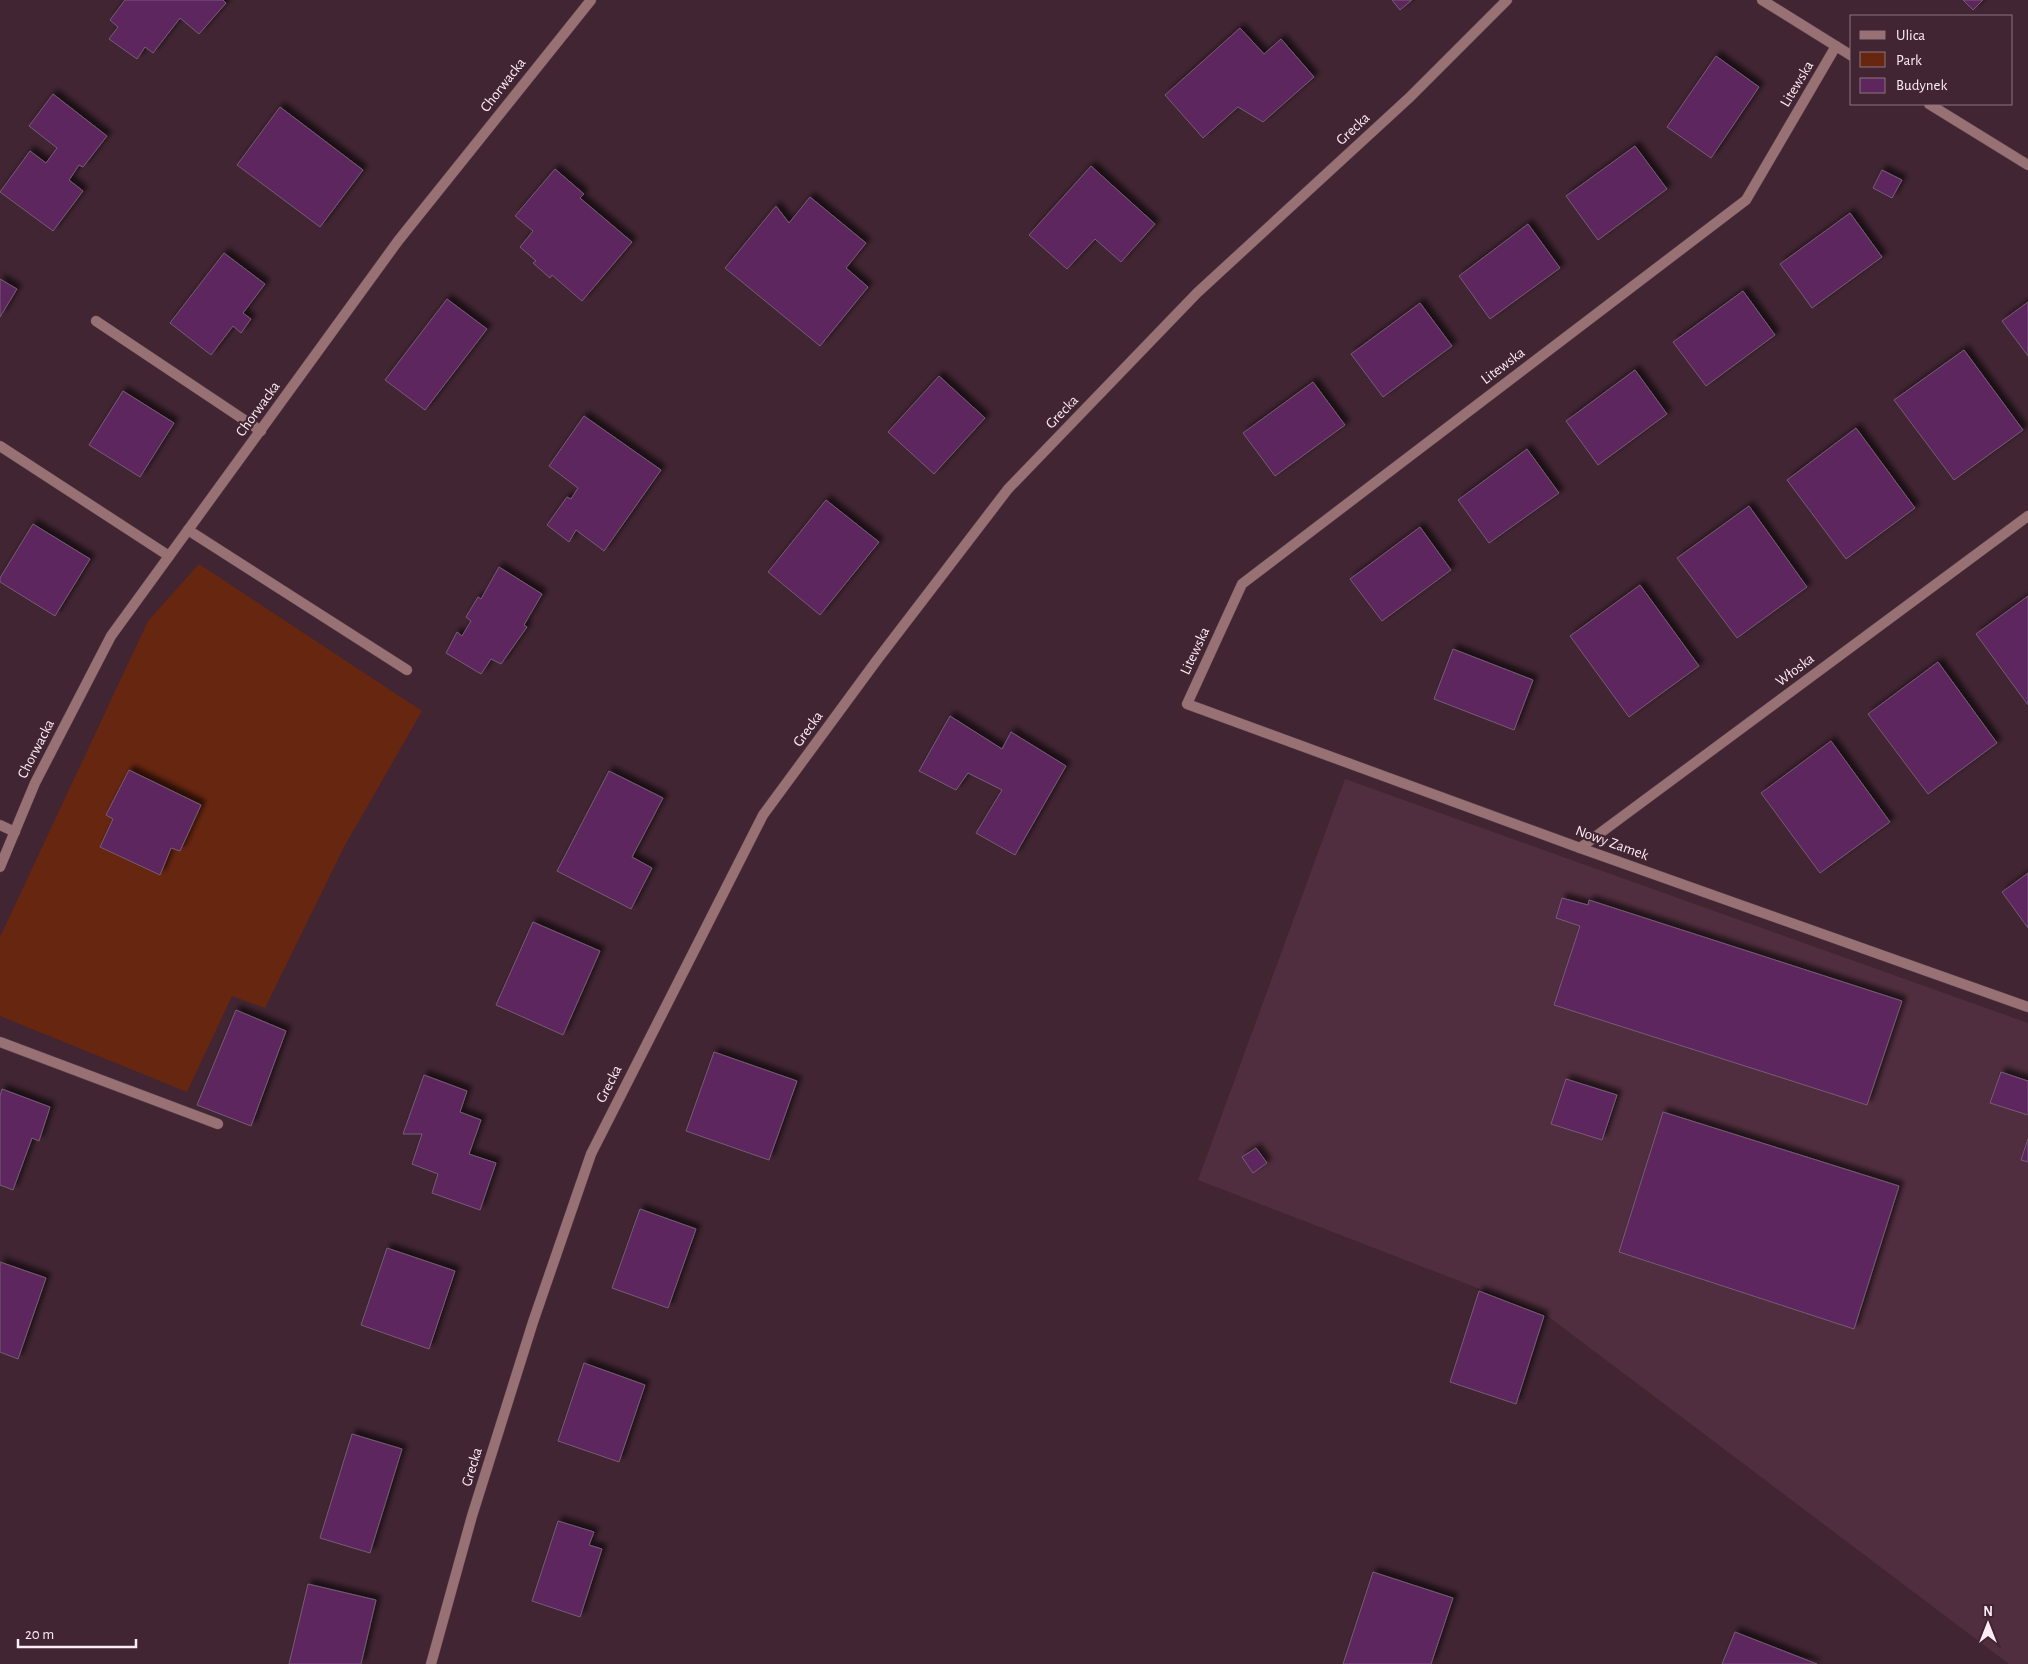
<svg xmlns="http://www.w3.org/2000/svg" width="2028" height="1664" viewBox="0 0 2028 1664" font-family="'Alegreya Sans',sans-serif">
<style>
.built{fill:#512e3f}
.green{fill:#672610}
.building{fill:#5d275e;stroke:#745c74;filter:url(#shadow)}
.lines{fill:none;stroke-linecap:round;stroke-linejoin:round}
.street-casing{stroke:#5c414d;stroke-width:11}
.street{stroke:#987174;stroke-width:10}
.labels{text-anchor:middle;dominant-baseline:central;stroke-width:4.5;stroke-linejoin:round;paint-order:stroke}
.street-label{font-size:15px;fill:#ffebf3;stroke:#412532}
</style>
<defs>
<filter id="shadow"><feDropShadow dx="4.5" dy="-4.5" stdDeviation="2.5" flood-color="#0009"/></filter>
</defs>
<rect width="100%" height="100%" fill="#412532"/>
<polygon class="built" points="1345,779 2028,1023 2028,1664 2009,1664 1545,1314 1198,1180"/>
<polygon class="green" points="199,564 422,711 344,847 265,1008 232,996 187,1092 0,1016 0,937 148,621"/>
<g class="building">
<polygon points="125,0 223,0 226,3 199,34 180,18 153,53 145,47 137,59 109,39 118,27 110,20"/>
<polygon points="1392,0 1412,0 1400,10"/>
<polygon points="1963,0 1983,0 1973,10"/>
<polygon points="1240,28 1264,54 1281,39 1314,77 1263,122 1238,107 1203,138 1165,95"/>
<polygon points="1716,56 1759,87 1711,158 1667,127"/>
<polygon points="53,94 107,136 83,167 79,165 69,180 83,191 53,231 0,192 30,151 46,163 57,148 29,126"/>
<polygon points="280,107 363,170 320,227 237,165"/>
<polygon points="1635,146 1667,189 1598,240 1566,196"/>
<polygon points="1091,166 1155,224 1121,262 1095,239 1067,269 1029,235"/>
<polygon points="555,169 584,194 580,198 632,242 582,301 552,275 550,278 533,263 536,261 520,247 533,231 515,216"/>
<polygon points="1882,170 1902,180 1892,198 1873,188"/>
<polygon points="810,197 866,243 846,268 868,287 820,346 725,268 776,206 789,223"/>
<polygon points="1850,213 1882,257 1812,308 1780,264"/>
<polygon points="1528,224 1560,268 1490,319 1459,276"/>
<polygon points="224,253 265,284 243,313 251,319 241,333 233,326 211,355 170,323"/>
<polygon points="0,279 17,289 0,317"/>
<polygon points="1743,291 1775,335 1706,386 1673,342"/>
<polygon points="447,299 487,329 425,410 385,380"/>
<polygon points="2028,302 2028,356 2002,321"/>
<polygon points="1420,303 1452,346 1383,397 1351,354"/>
<polygon points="1964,350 2023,430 1954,480 1894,400"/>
<polygon points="1635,370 1667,414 1598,465 1566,421"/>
<polygon points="939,376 985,418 934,474 888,432"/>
<polygon points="1313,382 1345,425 1275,476 1243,433"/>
<polygon points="123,391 174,423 140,477 89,445"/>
<polygon points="584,416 661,470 604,551 576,530 569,542 547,525 567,497 571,499 578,488 549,466"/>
<polygon points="1856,428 1915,508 1846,559 1787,480"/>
<polygon points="1527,449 1559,493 1489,543 1458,500"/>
<polygon points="826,500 879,542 820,615 768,572"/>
<polygon points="1749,506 1807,587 1737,638 1677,558"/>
<polygon points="33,524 90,559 55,616 0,582 0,578"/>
<polygon points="1420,527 1451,570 1382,621 1350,579"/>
<polygon points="499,567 542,594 524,625 527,627 501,664 491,659 481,674 446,653 457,632 462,636 471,621 466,617 478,597 481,599"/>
<polygon points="1640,585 1699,666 1629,717 1570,636"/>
<polygon points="2028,596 2028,705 1976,634"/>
<polygon points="1453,649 1533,680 1514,730 1434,699"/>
<polygon points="1938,662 1997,743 1928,794 1868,714"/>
<polygon points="950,716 1002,749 1011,732 1066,766 1015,855 976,833 1002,790 968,773 956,790 919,771"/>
<polygon points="1831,741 1890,822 1820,873 1761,793"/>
<polygon points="129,770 201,805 180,851 171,848 160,875 100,847 113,819 106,815"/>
<polygon points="609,771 663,798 632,857 652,868 631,909 557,871"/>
<polygon points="2028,873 2028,928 2002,892"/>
<polygon points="1562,898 1588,905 1589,900 1902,1001 1867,1105 1554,1005 1580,926 1556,918"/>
<polygon points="533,922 600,951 563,1035 496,1005"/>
<polygon points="236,1010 286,1031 251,1126 197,1105"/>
<polygon points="714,1052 797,1081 769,1160 686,1131"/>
<polygon points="2001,1072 2028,1081 2028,1115 1990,1103"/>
<polygon points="424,1075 467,1091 460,1112 481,1120 469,1154 496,1163 480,1210 432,1193 438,1174 412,1164 422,1134 403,1134"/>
<polygon points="1566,1079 1617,1095 1602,1140 1551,1124"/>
<polygon points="2,1089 50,1107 39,1141 32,1138 13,1190 0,1185 0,1096"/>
<polygon points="1663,1112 1899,1186 1854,1329 1619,1252"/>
<polygon points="2028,1139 2028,1162 2021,1160"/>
<polygon points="1256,1148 1267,1163 1253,1173 1242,1157"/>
<polygon points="640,1209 696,1229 668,1308 612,1288"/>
<polygon points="387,1248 455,1271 429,1349 361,1325"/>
<polygon points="0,1262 46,1278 18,1359 0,1352"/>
<polygon points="1479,1291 1544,1316 1516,1404 1450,1382"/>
<polygon points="584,1363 645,1385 619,1462 558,1441"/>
<polygon points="352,1434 402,1449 370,1553 320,1538"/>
<polygon points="558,1521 594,1532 589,1545 602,1549 580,1617 532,1601"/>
<polygon points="1373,1572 1453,1598 1431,1664 1343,1664"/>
<polygon points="308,1584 376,1600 361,1664 289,1664"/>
<polygon points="1735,1632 1817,1664 1722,1664"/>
</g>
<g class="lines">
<g class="street-casing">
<g id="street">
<polyline points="1762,0 1852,56"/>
<polyline points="1836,46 1746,200 1242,584 1187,704 1580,848 2028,1007"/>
<polyline points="1929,104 2028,165"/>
<polyline points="96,321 261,431"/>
<polyline points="0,446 169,556"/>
<polyline points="188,530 407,670"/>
<polyline points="0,825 15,832"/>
<polyline points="1580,848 2028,516"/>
<polyline points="0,867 35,783 111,636 398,241 591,0"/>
<polyline points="0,1042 218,1124"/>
<polyline points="431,1664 472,1516 533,1322 591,1154 763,815 877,660 1008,489 1197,293 1410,97 1507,0"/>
</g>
</g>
<use href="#street" class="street"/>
</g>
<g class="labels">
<g class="street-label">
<text transform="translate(1797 84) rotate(-59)">Litewska</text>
<text transform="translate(503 85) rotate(-52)">Chorwacka</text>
<text transform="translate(1353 129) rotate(-43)">Grecka</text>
<text transform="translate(1503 366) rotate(-37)">Litewska</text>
<text transform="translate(258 409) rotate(-54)">Chorwacka</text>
<text transform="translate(1062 412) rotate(-46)">Grecka</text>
<text transform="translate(1195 651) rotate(-65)">Litewska</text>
<text transform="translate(1795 670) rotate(-37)">Włoska</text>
<text transform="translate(808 729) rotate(-54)">Grecka</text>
<text transform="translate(36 749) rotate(-63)">Chorwacka</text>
<text transform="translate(1612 843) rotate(20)">Nowy Zamek</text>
<text transform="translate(609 1084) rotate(-63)">Grecka</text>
<text transform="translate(472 1467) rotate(-73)">Grecka</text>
</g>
</g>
<rect x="1850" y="15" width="162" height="90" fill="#412532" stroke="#8d747f"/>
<rect x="1860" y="31" width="25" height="8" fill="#987174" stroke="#8d747f"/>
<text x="1896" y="40" font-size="15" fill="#ffebf3">Ulica</text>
<rect x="1860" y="52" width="25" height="15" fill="#672610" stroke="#8d747f"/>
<text x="1896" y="65" font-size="15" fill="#ffebf3">Park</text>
<rect x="1860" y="78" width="25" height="15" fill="#5d275e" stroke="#8d747f"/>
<text x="1896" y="90" font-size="15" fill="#ffebf3">Budynek</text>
<g transform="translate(1988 1624)" stroke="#412532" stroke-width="4" paint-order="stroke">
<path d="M0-4L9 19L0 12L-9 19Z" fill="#ffebf3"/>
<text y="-8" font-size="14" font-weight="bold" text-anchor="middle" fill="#ffebf3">N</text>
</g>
<path d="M18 1639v8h118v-8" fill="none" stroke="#ffebf3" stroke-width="2.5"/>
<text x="25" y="1639" font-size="15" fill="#ffebf3" stroke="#412532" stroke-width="4" paint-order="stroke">20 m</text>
</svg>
